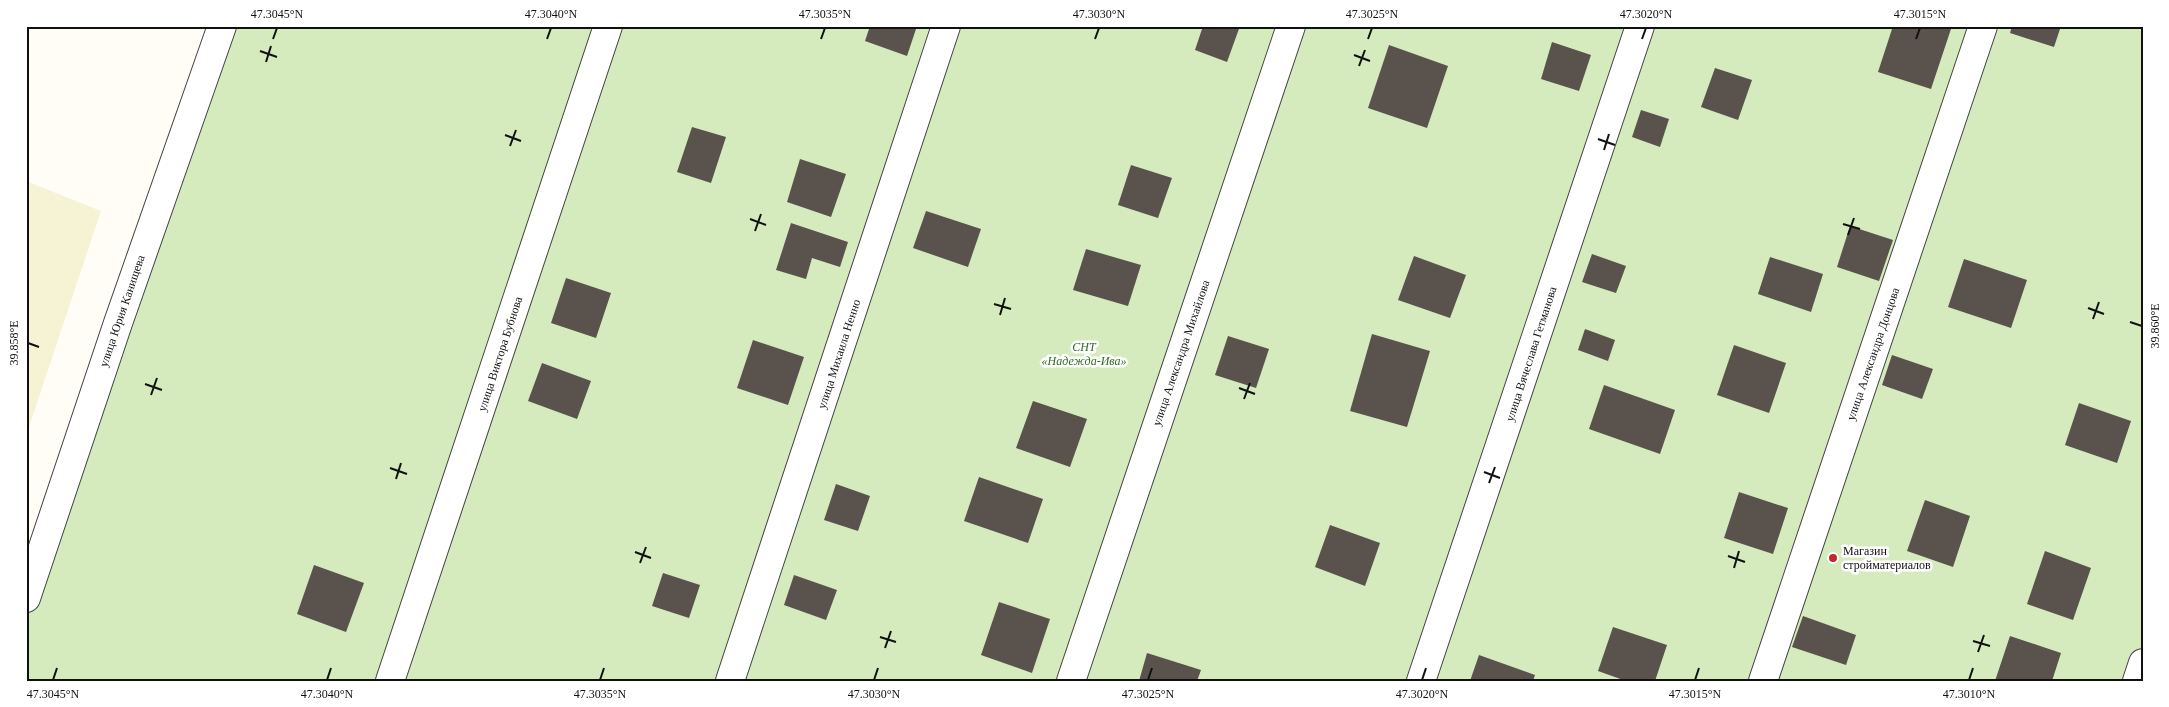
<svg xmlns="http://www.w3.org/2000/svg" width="2169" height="707" viewBox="0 0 2169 707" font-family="'Times New Roman',serif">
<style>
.farmland{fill:#f6f3d4}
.green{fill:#d5ebbd}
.building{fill:#5a524d}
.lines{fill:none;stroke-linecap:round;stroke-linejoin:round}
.minor-casing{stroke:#444;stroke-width:30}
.minor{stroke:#fff;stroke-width:28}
.ticks{fill:none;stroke:#111;stroke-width:2}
.poi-dot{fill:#c4262e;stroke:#fff;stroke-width:2}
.labels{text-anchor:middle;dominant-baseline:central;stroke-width:5;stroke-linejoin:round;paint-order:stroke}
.street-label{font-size:12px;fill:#111;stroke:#fff}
.park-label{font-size:12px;font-style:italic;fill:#2f6b1f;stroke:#fff}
.poi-label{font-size:12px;fill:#111;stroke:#fff;text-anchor:start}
.neatline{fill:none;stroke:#111;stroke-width:2}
.ticks-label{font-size:12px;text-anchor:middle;fill:#111}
</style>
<rect width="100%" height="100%" fill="#fffdf5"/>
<polygon class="farmland" points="26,181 101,211 26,436"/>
<polygon class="green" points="230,26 2143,26 2143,681 26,681 26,618"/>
<g class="building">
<polygon points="870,26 917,26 907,56 865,41"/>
<polygon points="1203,26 1240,26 1227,62 1195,50"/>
<polygon points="1893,26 1941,26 1951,29 1931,89 1878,72"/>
<polygon points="2012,26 2061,26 2054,47 2010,33"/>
<polygon points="1552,42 1591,55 1579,91 1541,79"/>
<polygon points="1389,45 1448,66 1427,128 1368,108"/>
<polygon points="1715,68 1752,80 1738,120 1701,107"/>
<polygon points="1641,110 1669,119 1660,147 1632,137"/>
<polygon points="692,127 726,137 711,183 677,172"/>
<polygon points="800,159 846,174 831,217 787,202"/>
<polygon points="1131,165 1172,178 1158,218 1118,205"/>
<polygon points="926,211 981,229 968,267 913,248"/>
<polygon points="791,223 848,242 840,267 812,258 806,279 776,270"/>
<polygon points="1850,226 1893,240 1879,281 1837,267"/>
<polygon points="1086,249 1141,265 1128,306 1073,290"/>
<polygon points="1592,254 1626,266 1616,293 1582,282"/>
<polygon points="1414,256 1466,275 1450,318 1398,300"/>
<polygon points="1770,257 1823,274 1811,312 1758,294"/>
<polygon points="1964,259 2027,280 2011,328 1948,307"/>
<polygon points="566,278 611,293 596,338 551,323"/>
<polygon points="1585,329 1615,340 1608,361 1578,350"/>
<polygon points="1372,334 1430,351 1407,427 1350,411"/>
<polygon points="1228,336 1269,349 1256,388 1215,375"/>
<polygon points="753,340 804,357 788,405 737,388"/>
<polygon points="1734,345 1786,363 1769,413 1717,395"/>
<polygon points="1892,355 1933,369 1922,399 1882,385"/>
<polygon points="542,363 591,381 577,419 528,401"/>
<polygon points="1604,385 1675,410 1660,454 1589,429"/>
<polygon points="1033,401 1087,419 1070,467 1016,448"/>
<polygon points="2079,403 2131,421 2117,463 2065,445"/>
<polygon points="979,477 1043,499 1028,543 964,521"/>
<polygon points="836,484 870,496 858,531 824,520"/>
<polygon points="1739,492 1788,508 1773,554 1724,538"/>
<polygon points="1925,500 1970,516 1953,567 1907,551"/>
<polygon points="1330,525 1380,543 1365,586 1315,567"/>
<polygon points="2045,551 2091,568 2073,620 2027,604"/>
<polygon points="314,565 364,583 346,632 297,614"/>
<polygon points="663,573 700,585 689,618 652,606"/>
<polygon points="794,575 837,590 826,620 784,605"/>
<polygon points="999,602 1050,619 1032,673 981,655"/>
<polygon points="1803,616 1856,635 1846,665 1792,647"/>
<polygon points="1613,627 1667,645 1655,681 1626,681 1598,671"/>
<polygon points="2010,636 2061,653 2052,681 1995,681"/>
<polygon points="1147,653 1201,670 1197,681 1139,681"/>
<polygon points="1479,655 1535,675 1533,681 1470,681"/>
</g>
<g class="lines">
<g class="minor-casing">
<g id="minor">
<polyline points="26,598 118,323 222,26"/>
<polyline points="390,681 608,26"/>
<polyline points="730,681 946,26"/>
<polyline points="1071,681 1291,26"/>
<polyline points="1421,681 1640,26"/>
<polyline points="1763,681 1983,26"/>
<polyline points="2137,681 2143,663"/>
</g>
</g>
<use href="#minor" class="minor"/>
</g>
<path class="ticks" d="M 273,39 L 277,28M 547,39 L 551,28M 821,39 L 825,28M 1095,39 L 1099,28M 1368,39 L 1372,28M 1642,39 L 1646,28M 1916,39 L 1920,28M 260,51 L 277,57M 1354,55 L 1370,61M 266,62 L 271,46M 1359,66 L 1365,50M 505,135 L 521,141M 1598,139 L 1615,145M 510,146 L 516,130M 1604,150 L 1609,134M 750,219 L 766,225M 1843,224 L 1860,229M 755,231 L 761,214M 1848,235 L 1854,218M 994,304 L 1011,309M 2088,308 L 2104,314M 1000,315 L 1005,298M 2093,319 L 2099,302M 2130,322 L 2142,326M 28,343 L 39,347M 145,384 L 162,390M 1239,388 L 1255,394M 151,395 L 157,378M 1244,399 L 1250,383M 390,468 L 407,474M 1484,472 L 1500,478M 396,479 L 401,463M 1489,483 L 1495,467M 635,552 L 651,558M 1728,556 L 1745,562M 640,563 L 646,547M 1734,568 L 1739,551M 880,637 L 896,642M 1973,641 L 1990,646M 885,648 L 891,631M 1978,652 L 1984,635M 53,680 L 57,668M 327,680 L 331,668M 600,680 L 604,668M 874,680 L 878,668M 1148,680 L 1152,668M 1422,680 L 1426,668M 1695,680 L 1699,668M 1969,680 L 1973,668"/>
<circle class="poi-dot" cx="1833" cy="558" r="5"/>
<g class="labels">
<g class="street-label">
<text transform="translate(122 311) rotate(-71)">улица Юрия Канищева</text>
<text transform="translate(1181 353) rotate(-71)">улица Александра Михайлова</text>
<text transform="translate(500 354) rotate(-72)">улица Виктора Бубнова</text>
<text transform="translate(839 354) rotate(-72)">улица Михаила Ненно</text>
<text transform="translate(1531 354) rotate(-72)">улица Вячеслава Гетманова</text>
<text transform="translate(1873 354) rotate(-71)">улица Александра Донцова</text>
</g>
<g class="park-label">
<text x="1084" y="347">СНТ<tspan x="1084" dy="14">«Надежда-Ива»</tspan></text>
</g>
<g class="poi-label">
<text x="1843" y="551">Магазин<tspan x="1843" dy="14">стройматериалов</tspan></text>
</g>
</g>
<rect width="2169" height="707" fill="none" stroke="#ffffff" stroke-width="55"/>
<rect x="28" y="28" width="2114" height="652" class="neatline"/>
<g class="ticks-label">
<text x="277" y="18">47.3045°N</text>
<text x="551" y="18">47.3040°N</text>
<text x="825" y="18">47.3035°N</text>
<text x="1099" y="18">47.3030°N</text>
<text x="1372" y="18">47.3025°N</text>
<text x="1646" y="18">47.3020°N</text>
<text x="1920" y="18">47.3015°N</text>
<text transform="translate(2155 326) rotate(-90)" y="4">39.860°E</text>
<text transform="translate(14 343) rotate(-90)" y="4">39.858°E</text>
<text x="53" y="698">47.3045°N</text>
<text x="327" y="698">47.3040°N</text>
<text x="600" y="698">47.3035°N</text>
<text x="874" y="698">47.3030°N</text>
<text x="1148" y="698">47.3025°N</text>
<text x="1422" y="698">47.3020°N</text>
<text x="1695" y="698">47.3015°N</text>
<text x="1969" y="698">47.3010°N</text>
</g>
</svg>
